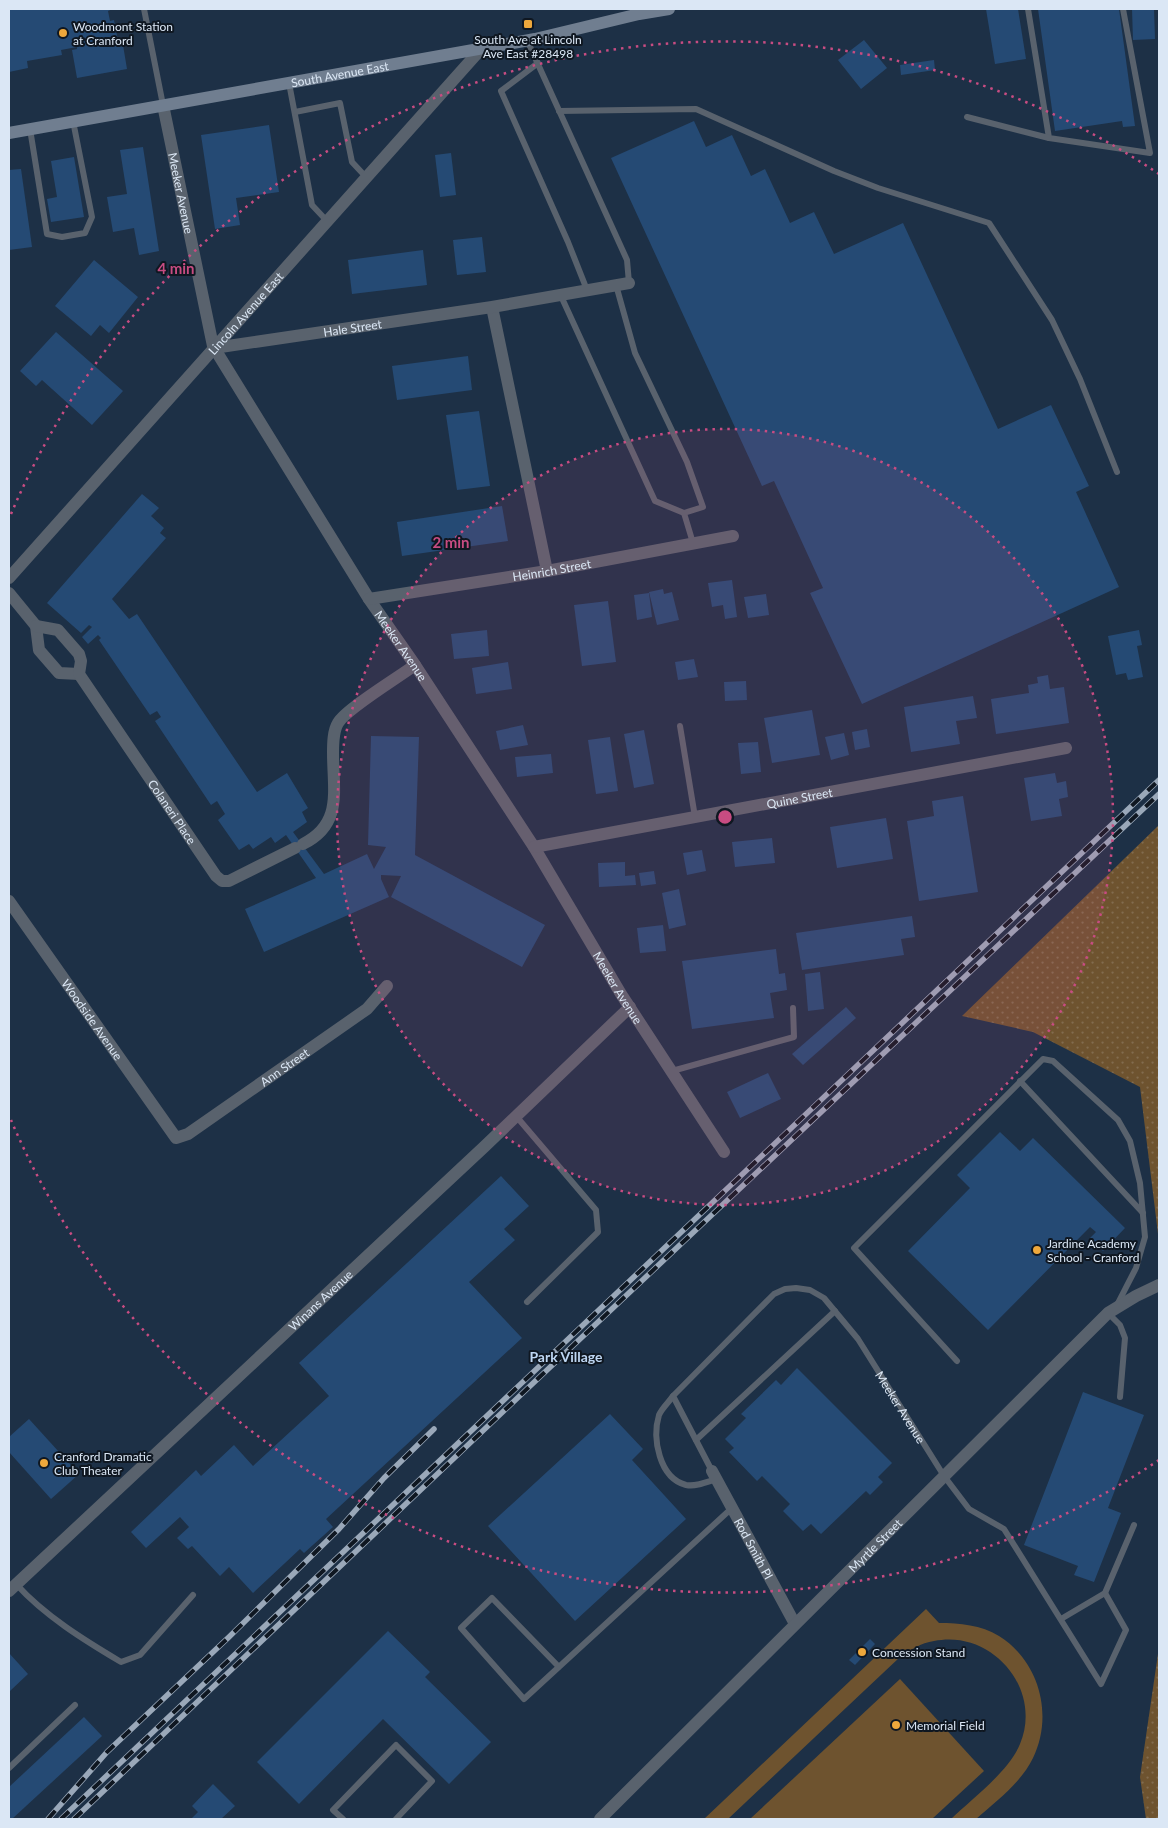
<svg xmlns="http://www.w3.org/2000/svg" width="1168" height="1828" viewBox="0 0 1168 1828" font-family="Lato,sans-serif">
<style>
.grass{fill:url(#grass-dots)}
.garden{fill:#6e532f}
.building{fill:#254a74}
.lines{fill:none;stroke-linecap:round;stroke-linejoin:round}
.lane{stroke:#59626d;stroke-width:6}
.street{stroke:#59626d;stroke-width:12}
.secondary{stroke:#707e90;stroke-width:12}
.rail-casing{stroke:#9aa8b9;stroke-width:5.5}
.rail{stroke:#0f1721;stroke-width:4;stroke-dasharray:11;stroke-linecap:butt}
.ring{fill:none;stroke:#c84c82;stroke-width:2.5;stroke-dasharray:2.5 5}
.poi-dot{fill:#eea83c;stroke:#0f1721;stroke-width:2}
.labels{text-anchor:middle;dominant-baseline:central;stroke-width:4;stroke-linejoin:round;paint-order:stroke}
.poi-label{font-size:12px;fill:#dbe7f5;stroke:#0f1721;text-anchor:start}
.street-label{font-size:12px;fill:#dbe7f5;stroke:#0f1721}
.neighbourhood-label{font-size:14px;font-weight:bold;fill:#bed6f2;stroke:#0f1721}
.centre{fill:#c84c82;stroke:#0f1721;stroke-width:2.5}
.ring-label{font-size:15px;text-anchor:middle;font-weight:bold;fill:#c84c82;stroke:#0f1721;stroke-width:4;stroke-linejoin:round;paint-order:stroke}
</style>
<defs>
<pattern id="grass-dots" width="8" height="8" patternUnits="userSpaceOnUse" patternTransform="scale(1.25)"><rect width="8" height="8" fill="#6e532f"/><path d="M2 2h.1M6 6h.1" fill="none" stroke="#826c4e" stroke-width="1.8" stroke-linecap="round"/></pattern>
</defs>
<rect width="100%" height="100%" fill="#1d3046"/>
<g class="grass">
<polygon points="1159,825 1159,1242 1140,1087 1033,1032 962,1016"/>
<polygon points="1159,1647 1159,1819 1146,1819 1140,1777"/>
</g>
<g class="garden">
<path d="M 926,1609 L 939,1623 C 960,1623 981,1625 999,1636 C 1039,1661 1054,1715 1033,1758 C 1021,1783 996,1801 976,1819 L 951,1819 C 972,1799 1009,1771 1020,1744 C 1043,1689 992,1629 934,1641 C 921,1643 910,1650 900,1657 L 728,1819 L 704,1819 Z"/>
<polygon points="900,1679 984,1771 932,1819 750,1819"/>
</g>
<g class="building">
<polygon points="9,9 113,9 108,11 110,21 114,20 119,46 123,45 127,69 77,78 72,50 77,49 77,47 61,50 62,55 27,61 28,68 9,72"/>
<polygon points="986,9 1018,9 1026,59 995,64"/>
<polygon points="1038,9 1119,9 1135,126 1123,127 1122,121 1055,131"/>
<polygon points="1132,9 1154,9 1155,39 1133,40"/>
<polygon points="864,40 887,68 861,89 838,60"/>
<polygon points="934,60 935,70 901,75 900,65"/>
<polygon points="694,121 706,147 732,135 751,176 765,169 790,223 814,212 834,254 903,223 998,429 1051,405 1089,486 1076,492 1119,587 862,704 810,593 823,588 774,481 762,486 611,158"/>
<polygon points="269,125 279,192 236,198 240,225 215,229 201,135"/>
<polygon points="143,147 159,251 139,255 134,228 113,232 107,197 127,194 120,150"/>
<polygon points="451,153 456,195 440,197 435,155"/>
<polygon points="74,157 84,217 51,222 47,199 57,197 51,161"/>
<polygon points="21,169 32,247 9,250 9,170"/>
<polygon points="482,237 486,272 457,275 453,240"/>
<polygon points="423,250 427,285 352,294 348,260"/>
<polygon points="94,260 138,297 109,333 100,325 91,336 55,306"/>
<polygon points="56,332 123,391 92,425 42,380 36,386 20,371"/>
<polygon points="468,356 472,390 397,400 392,366"/>
<polygon points="479,411 490,486 457,490 446,415"/>
<polygon points="142,494 159,508 151,516 164,528 160,533 166,538 112,599 129,619 137,614 257,792 287,773 308,808 302,812 307,822 293,832 324,874 367,854 374,869 386,847 368,845 371,736 419,737 415,855 545,925 522,967 391,897 401,876 381,875 381,879 389,897 264,952 245,909 316,878 286,835 275,843 271,837 253,849 249,844 239,850 218,820 225,814 217,801 211,805 155,721 161,717 157,711 150,715 99,640 101,638 98,635 88,644 82,637 92,627 89,625 81,633 47,603"/>
<polygon points="502,506 508,541 402,556 397,522"/>
<polygon points="732,580 737,617 725,619 723,605 712,607 708,583"/>
<polygon points="663,589 664,594 672,592 679,620 657,625 649,592"/>
<polygon points="649,593 652,617 637,620 634,595"/>
<polygon points="766,594 769,615 748,618 744,597"/>
<polygon points="608,601 616,662 582,666 574,605"/>
<polygon points="487,630 489,656 454,659 451,634"/>
<polygon points="1139,630 1142,645 1137,646 1143,677 1128,680 1126,673 1116,675 1108,636"/>
<polygon points="694,659 698,677 678,680 675,662"/>
<polygon points="508,662 512,689 476,694 472,668"/>
<polygon points="1048,675 1050,689 1064,687 1069,723 996,734 991,699 1029,693 1028,685 1038,683 1037,677"/>
<polygon points="746,681 747,700 725,701 724,682"/>
<polygon points="973,696 977,718 956,721 960,744 911,752 904,707"/>
<polygon points="812,710 820,755 772,763 764,718"/>
<polygon points="523,725 528,745 500,750 496,731"/>
<polygon points="867,729 870,747 855,750 852,732"/>
<polygon points="644,730 654,784 634,788 624,734"/>
<polygon points="844,733 849,755 831,760 825,737"/>
<polygon points="610,737 618,791 596,794 588,740"/>
<polygon points="758,742 761,772 741,774 738,743"/>
<polygon points="551,754 553,773 517,777 515,757"/>
<polygon points="1055,773 1057,783 1066,781 1068,797 1059,799 1062,816 1031,821 1024,778"/>
<polygon points="963,796 978,892 919,901 907,821 934,816 932,801"/>
<polygon points="886,818 893,859 837,868 830,827"/>
<polygon points="772,838 775,863 735,867 732,842"/>
<polygon points="702,850 706,871 687,875 683,853"/>
<polygon points="625,862 625,876 635,875 636,885 599,887 598,863"/>
<polygon points="654,871 656,884 641,886 639,873"/>
<polygon points="679,889 686,925 669,929 662,893"/>
<polygon points="912,916 915,937 901,939 904,955 802,970 796,933"/>
<polygon points="663,925 666,951 640,953 637,928"/>
<polygon points="776,949 779,974 785,973 787,990 770,993 774,1018 692,1029 682,961"/>
<polygon points="820,972 824,1009 808,1011 805,974"/>
<polygon points="846,1007 856,1018 803,1065 792,1054"/>
<polygon points="768,1073 781,1099 740,1118 727,1092"/>
<polygon points="1000,1132 1020,1151 1033,1138 1125,1228 1103,1251 1090,1238 1096,1232 1090,1227 988,1330 908,1251 970,1188 957,1175"/>
<polygon points="501,1176 529,1206 504,1229 515,1240 469,1282 522,1338 326,1519 333,1527 304,1553 300,1549 253,1593 229,1567 220,1576 192,1546 188,1549 177,1538 189,1527 180,1517 146,1548 131,1532 196,1470 201,1476 234,1445 253,1466 329,1396 299,1363"/>
<polygon points="797,1368 892,1463 878,1477 883,1482 870,1495 866,1491 821,1534 811,1524 803,1531 783,1511 790,1504 762,1476 757,1481 729,1452 734,1448 725,1439 746,1418 741,1414 776,1380 781,1385"/>
<polygon points="1083,1392 1144,1415 1108,1508 1121,1513 1094,1582 1074,1575 1078,1566 1024,1545"/>
<polygon points="610,1414 643,1449 632,1460 686,1519 575,1621 488,1526"/>
<polygon points="29,1419 79,1474 51,1499 9,1452 9,1437"/>
<polygon points="388,1631 430,1672 425,1677 491,1742 449,1784 383,1719 299,1804 257,1762"/>
<polygon points="870,1639 875,1644 855,1665 849,1660"/>
<polygon points="9,1653 28,1674 10,1691 9,1689"/>
<polygon points="84,1717 102,1736 12,1819 9,1819 9,1787"/>
<polygon points="213,1784 235,1806 221,1819 191,1819 198,1812 192,1806"/>
</g>
<g class="lines">
<g class="lane">
<polyline points="144,9 163,105"/>
<polyline points="1028,9 1049,138 1150,153 1123,9"/>
<polyline points="527,40 627,260 629,283"/>
<polyline points="538,63 501,91 568,242 587,290"/>
<polyline points="289,83 312,205 327,221"/>
<polyline points="559,111 696,109 834,171 878,188 989,223 1052,320 1080,379 1117,472"/>
<polyline points="295,112 340,103 352,162 366,177"/>
<polyline points="967,117 1049,138"/>
<polyline points="30,129 47,234 62,237 85,233 92,217 73,121"/>
<polyline points="616,285 635,353 687,462 703,507 684,513 693,543"/>
<polyline points="561,296 655,501 684,513"/>
<polyline points="680,726 695,817"/>
<polyline points="672,1071 794,1037 793,1008"/>
<polyline points="1020,1081 1143,1213"/>
<polyline points="516,1116 596,1210 598,1232 527,1302"/>
<polyline points="1108,1313 1120,1325 1125,1338 1120,1397"/>
<polyline points="957,1361 854,1248 1043,1059 1053,1061 1118,1120 1130,1141 1140,1183 1145,1237 1136,1268 1117,1305"/>
<path d="M 673,1396 C 669,1402 662,1408 659,1415 C 652,1438 659,1478 686,1485 C 696,1487 707,1482 717,1479"/>
<polyline points="696,1440 835,1311"/>
<path id="s1" d="M 712,1471 L 673,1396 L 774,1294 L 785,1289 L 796,1288 L 810,1290 L 824,1298 L 858,1339 L 944,1476 L 969,1509 L 1004,1529 L 1101,1684 L 1126,1630 L 1105,1593"/>
<path d="M 16,1584 C 45,1616 84,1640 121,1662 L 140,1655 L 193,1595"/>
<polyline points="1061,1619 1105,1593 1134,1525"/>
<polyline points="559,1667 492,1598 461,1628 524,1699 732,1508"/>
<polyline points="9,1768 75,1705"/>
<polyline points="343,1819 333,1810 396,1745 432,1781 396,1819"/>
</g>
<g class="street">
<path id="s2" d="M 163,105 L 213,346 L 369,599 L 415,665 L 534,847 L 621,994 L 724,1152"/>
<polyline points="492,307 547,571"/>
<path id="s3" d="M 214,348 L 492,307 L 629,283"/>
<path id="s4" d="M 9,578 L 481,49"/>
<polyline points="9,593 36,626 39,650 59,673 79,674"/>
<path id="s5" d="M 369,599 L 547,571 L 733,536"/>
<path id="s6" d="M 36,626 L 58,630 L 79,654 L 81,661 L 79,674 L 216,876 L 222,881 L 229,881 L 295,848"/>
<path d="M 303,844 C 343,824 333,791 333,753 C 333,744 333,731 338,723 C 346,709 399,677 415,665"/>
<path id="s7" d="M 534,847 L 1066,748"/>
<path id="s8" d="M 9,901 L 176,1138 L 188,1134 L 367,1009 L 387,986"/>
<path id="s9" d="M 712,1471 L 795,1624"/>
<path id="s10" d="M 9,1591 L 484,1147 L 630,1007"/>
<path id="s11" d="M 600,1819 L 1108,1313 L 1136,1296 L 1159,1285"/>
</g>
<path class="secondary" id="s12" d="M 9,133 L 535,39 L 639,14 L 669,9"/>
<g class="rail-casing">
<g id="rail">
<polyline points="48,1819 107,1752 229,1637 339,1529 384,1478 434,1429"/>
<polyline points="61,1819 1159,780"/>
<polyline points="74,1819 529,1387 1159,794"/>
</g>
</g>
<use href="#rail" class="rail"/>
</g>
<circle cx="725" cy="817" r="388" fill="#c84c82" fill-opacity=".12"/>
<g class="ring">
<circle cx="725" cy="817" r="388"/>
<path d="M1159 1460A776 776 0 0 1 11 1120M11 514A776 776 0 0 1 1159 174"/>
</g>
<g class="poi-dot">
<rect x="523" y="19" width="10" height="10" rx="2.5"/>
<circle cx="63" cy="33" r="5"/>
<circle cx="1037" cy="1250" r="5"/>
<circle cx="44" cy="1463" r="5"/>
<circle cx="862" cy="1652" r="5"/>
<circle cx="896" cy="1725" r="5"/>
</g>
<g class="labels">
<g class="poi-label">
<text x="73" y="26">Woodmont Station<tspan x="73" dy="14">at Cranford</tspan></text>
<text x="528" y="39" text-anchor="middle">South Ave at Lincoln<tspan x="528" dy="14">Ave East #28498</tspan></text>
<text x="1047" y="1243">Jardine Academy<tspan x="1047" dy="14">School - Cranford</tspan></text>
<text x="54" y="1456">Cranford Dramatic<tspan x="54" dy="14">Club Theater</tspan></text>
<text x="872" y="1652">Concession Stand</text>
<text x="906" y="1725">Memorial Field</text>
</g>
<g class="street-label">
<text stroke="none"><textPath href="#s12" startOffset="336">South Avenue East</textPath></text>
<text stroke="none"><textPath href="#s2" startOffset="90">Meeker Avenue</textPath></text>
<text stroke="none"><textPath href="#s4" startOffset="355">Lincoln Avenue East</textPath></text>
<text stroke="none"><textPath href="#s3" startOffset="140">Hale Street</textPath></text>
<text stroke="none"><textPath href="#s5" startOffset="185">Heinrich Street</textPath></text>
<text stroke="none"><textPath href="#s2" startOffset="600">Meeker Avenue</textPath></text>
<text stroke="none"><textPath href="#s7" startOffset="270">Quine Street</textPath></text>
<text stroke="none"><textPath href="#s6" startOffset="241">Colaneri Place</textPath></text>
<text stroke="none"><textPath href="#s2" startOffset="1005">Meeker Avenue</textPath></text>
<text stroke="none"><textPath href="#s8" startOffset="145">Woodside Avenue</textPath></text>
<text stroke="none"><textPath href="#s8" startOffset="420">Ann Street</textPath></text>
<text stroke="none"><textPath href="#s10" startOffset="426">Winans Avenue</textPath></text>
<text stroke="none"><textPath href="#s1" startOffset="415">Meeker Avenue</textPath></text>
<text stroke="none"><textPath href="#s11" startOffset="388">Myrtle Street</textPath></text>
<text stroke="none"><textPath href="#s9" startOffset="88">Rod Smith Pl</textPath></text>
</g>
<g class="neighbourhood-label">
<text x="566" y="1356">Park Village</text>
</g>
</g>
<circle cx="725" cy="817" r="8" class="centre"/>
<g class="ring-label">
<text x="176" y="274">4 min</text>
<text x="451" y="548">2 min</text>
</g>
<rect width="1168" height="1828" fill="none" stroke="#dbe7f5" stroke-width="20"/>
</svg>
